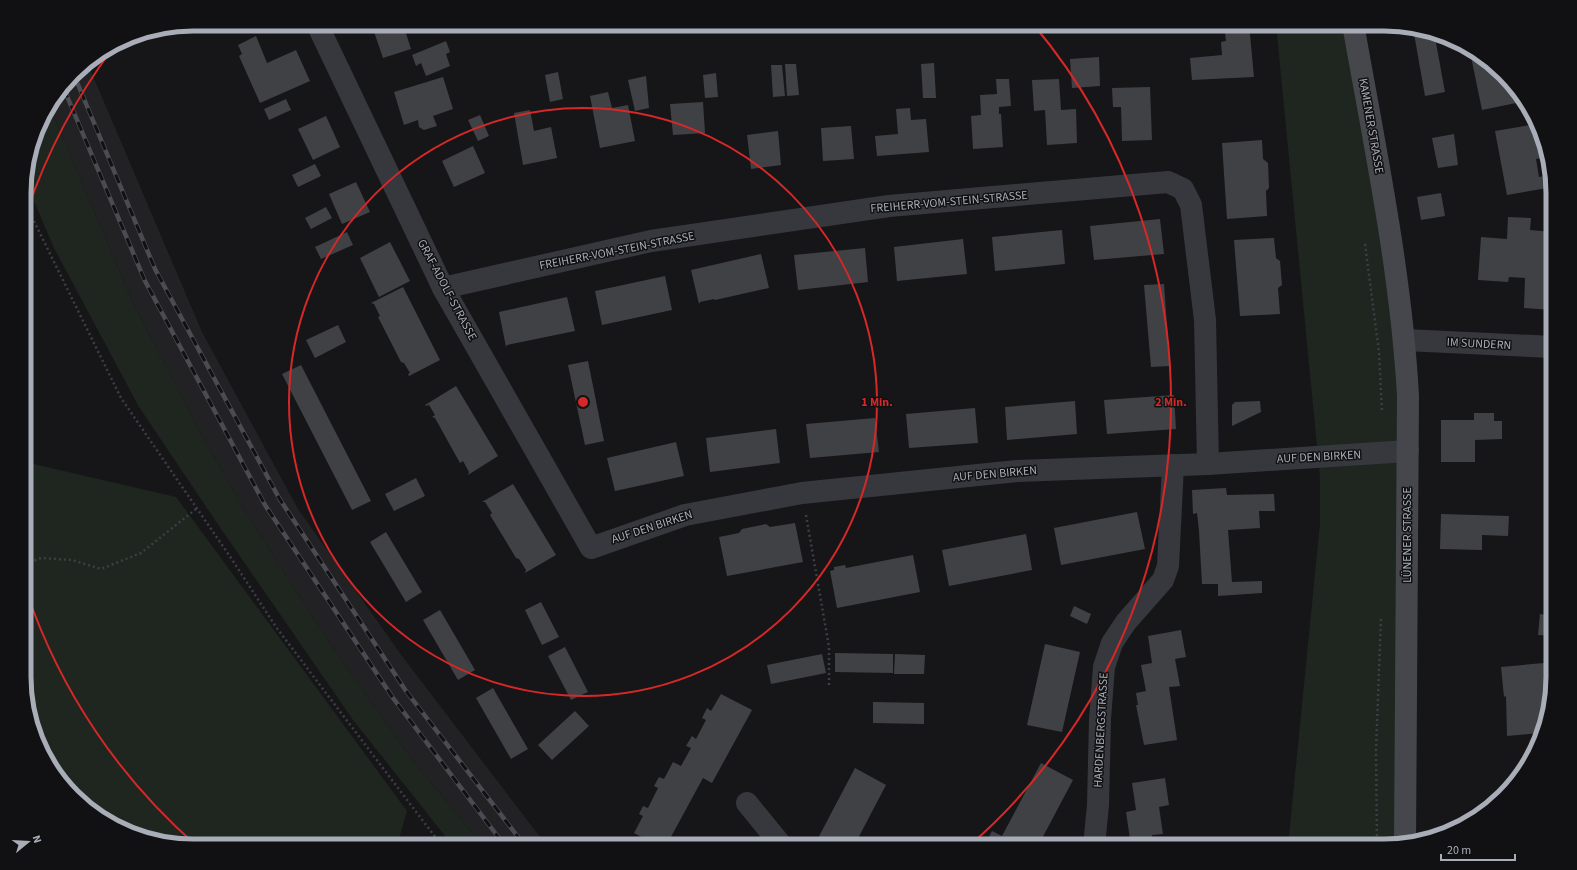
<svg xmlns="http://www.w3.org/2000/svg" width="1577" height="870" viewBox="0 0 1577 870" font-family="'Source Sans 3',sans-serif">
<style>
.built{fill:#222225}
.green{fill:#1e261f}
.building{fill:#404145}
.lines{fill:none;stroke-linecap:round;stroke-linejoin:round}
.path{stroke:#3d3f44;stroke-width:2.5;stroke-dasharray:2 3;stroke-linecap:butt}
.minor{stroke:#37383d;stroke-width:22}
.secondary{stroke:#45474d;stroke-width:22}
.rail-casing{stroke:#4a4c52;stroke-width:4.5}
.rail{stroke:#111113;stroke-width:3;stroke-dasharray:9;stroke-linecap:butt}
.ring{fill:none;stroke:#d62828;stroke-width:2}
.labels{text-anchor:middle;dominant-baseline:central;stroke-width:3;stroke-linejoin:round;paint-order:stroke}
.street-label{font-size:12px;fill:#a8adb8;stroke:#111113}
.rim{fill:none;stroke:#a8adb8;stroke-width:5}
.centre{fill:#d62828;stroke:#111113;stroke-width:2}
.ring-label{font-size:12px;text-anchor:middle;font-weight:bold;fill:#d62828;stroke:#111113;stroke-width:3;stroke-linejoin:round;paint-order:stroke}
</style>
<rect width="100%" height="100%" fill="#161618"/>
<polygon class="built" points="87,62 202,332 298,509 402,656 547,846 483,846 414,762 328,641 246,513 200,432 132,301 50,107 81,66"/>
<g class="green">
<polygon points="1276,24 1363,24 1406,311 1395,846 1288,846 1320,523 1320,477"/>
<polygon points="50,107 132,301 200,432 246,513 328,641 414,762 483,846 453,846 353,720 215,520 139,407 54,248 25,180 25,171 41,118"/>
<polygon points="25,462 176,497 407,811 397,846 192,846 149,840 109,824 53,771 25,699"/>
</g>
<g class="building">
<polygon points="251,24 263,24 253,29"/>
<polygon points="379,24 403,24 411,49 383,58 372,26"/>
<polygon points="1224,24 1249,24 1254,77 1192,80 1190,58 1222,55 1221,42 1226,41"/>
<polygon points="1413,28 1434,32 1445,92 1425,96"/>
<polygon points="256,36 267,63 296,50 310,81 260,103 239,56 242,54 238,45"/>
<polygon points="446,41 450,52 446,54 450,66 426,76 421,63 416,66 412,55"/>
<polygon points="1469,47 1520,95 1521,102 1482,110"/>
<polygon points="1099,57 1100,86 1072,88 1070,59"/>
<polygon points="934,63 936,98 923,98 921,64"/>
<polygon points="785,64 796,64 799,95 787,96"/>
<polygon points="771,65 782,65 785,96 773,97"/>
<polygon points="558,72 563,99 550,102 545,75"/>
<polygon points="716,73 718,97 705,98 703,75"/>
<polygon points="646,76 649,108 635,111 628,80"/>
<polygon points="443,77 453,109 433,116 437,126 424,130 419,127 418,120 404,125 394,92"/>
<polygon points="996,79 1009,79 1011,106 999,107 999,114 1001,114 1003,147 973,149 971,116 981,115 980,95 997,94"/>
<polygon points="1059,79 1061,110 1076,109 1077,143 1047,145 1045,110 1034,111 1032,80"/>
<polygon points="1150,87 1152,140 1122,141 1121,107 1113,107 1112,88"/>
<polygon points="608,92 612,108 628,105 635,141 600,148 590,96"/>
<polygon points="286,99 291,110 269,120 264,109"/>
<polygon points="703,102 705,133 673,135 670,104"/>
<polygon points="910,108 911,120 926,119 929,152 877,156 875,136 898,134 896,109"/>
<polygon points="530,110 534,131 551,127 557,158 523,165 514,113"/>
<polygon points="480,115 489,136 478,141 468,120"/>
<polygon points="326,116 340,147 313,160 298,129"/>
<polygon points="1536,124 1539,145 1545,144 1548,157 1536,159 1539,177 1551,175 1553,187 1507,195 1495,131"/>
<polygon points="851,126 854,159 823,161 821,128"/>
<polygon points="778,131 781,165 751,169 747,135"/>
<polygon points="1454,134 1458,165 1438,168 1432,138"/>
<polygon points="1262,140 1263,159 1268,163 1269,188 1266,191 1267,216 1227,219 1222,143"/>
<polygon points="473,146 485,173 454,187 442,161"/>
<polygon points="315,164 321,176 298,187 292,175"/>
<polygon points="356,182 370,212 342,224 329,194"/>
<polygon points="1441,193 1445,216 1421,220 1417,197"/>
<polygon points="326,207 332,218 311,229 305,218"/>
<polygon points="1508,217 1531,218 1530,230 1553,232 1553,310 1524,308 1525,278 1509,277 1508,282 1478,280 1481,237 1507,239"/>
<polygon points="1160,219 1164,254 1094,260 1090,226"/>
<polygon points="1062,230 1065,264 995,271 992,237"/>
<polygon points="347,232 353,245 321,259 315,247"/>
<polygon points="1274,238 1276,258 1280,261 1282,285 1278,288 1280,314 1240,316 1234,240"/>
<polygon points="963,239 967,274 897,281 894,247"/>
<polygon points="390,242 410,281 379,297 360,258"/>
<polygon points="865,248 868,282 798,290 794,255"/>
<polygon points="761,254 769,288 715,300 714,299 700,302 699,304 691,270"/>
<polygon points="665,276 672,310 602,325 595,291"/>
<polygon points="1164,284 1170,366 1151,367 1144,285"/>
<polygon points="403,287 440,360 409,376 408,374 410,373 404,363 401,362 378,317 380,316 374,304 371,303"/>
<polygon points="567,297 575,331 507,345 506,347 499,312"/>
<polygon points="338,325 346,342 315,358 306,340"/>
<polygon points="588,361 604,441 585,445 568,365"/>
<polygon points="301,365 371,501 352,510 282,374"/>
<polygon points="456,386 498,456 468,475 469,472 463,461 460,463 435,418 432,417 435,415 429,405 426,406 425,405"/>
<polygon points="1174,395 1176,429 1107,434 1104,400"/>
<polygon points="1075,401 1077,434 1007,440 1005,407"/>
<polygon points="1260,401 1261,412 1232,426 1232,405 1235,402"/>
<polygon points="975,408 978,443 909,448 906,414"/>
<polygon points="1474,413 1494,413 1494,421 1502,421 1502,439 1475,440 1475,462 1441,462 1441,420 1474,420"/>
<polygon points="875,418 879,452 810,458 806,424"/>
<polygon points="776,429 780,463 710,472 706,438"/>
<polygon points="676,442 684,476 615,491 607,458"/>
<polygon points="416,478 425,496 394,511 385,494"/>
<polygon points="513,484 556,555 525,573 526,570 519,559 516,558 490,515 492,513 485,502 482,502"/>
<polygon points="1226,488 1227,495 1274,494 1275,511 1259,511 1260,528 1228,530 1232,582 1262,581 1262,593 1218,596 1218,584 1202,584 1199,531 1197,513 1193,514 1192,490"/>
<polygon points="1137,512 1145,549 1061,565 1054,528"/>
<polygon points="1441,514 1509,516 1508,536 1482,535 1482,550 1440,549"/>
<polygon points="795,523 803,562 727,576 719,537 739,533 742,529 766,524 770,527"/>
<polygon points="386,532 422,592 406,602 370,542"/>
<polygon points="1026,534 1032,570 949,586 942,550"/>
<polygon points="913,555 920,592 837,608 830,571 834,570 834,567 845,565 846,568"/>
<polygon points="1552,562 1553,562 1553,577 1550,577"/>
<polygon points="541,602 559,637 542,645 525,610"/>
<polygon points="1074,606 1091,614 1087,624 1070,616"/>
<polygon points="440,610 475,670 458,680 423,620"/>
<polygon points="1540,614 1553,616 1553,636 1538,635"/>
<polygon points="1181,630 1186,657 1175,659 1180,686 1169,687 1177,740 1144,745 1136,705 1138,705 1136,693 1146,691 1141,665 1152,663 1148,636"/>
<polygon points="1045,644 1080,652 1062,732 1027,725"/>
<polygon points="565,647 588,692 571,700 548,656"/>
<polygon points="835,653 893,654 893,673 835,672"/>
<polygon points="822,654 826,673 771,684 767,665"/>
<polygon points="895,654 925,655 924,674 894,674"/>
<polygon points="1544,663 1546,709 1539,733 1507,736 1506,696 1504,697 1501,667"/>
<polygon points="493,688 528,749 511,759 476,698"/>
<polygon points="721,694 752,710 712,783 703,778 666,846 658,846 634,833 643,816 639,814 643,806 648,808 658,788 654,786 659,777 664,779 673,762 681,766 691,748 686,746 692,736 696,739 706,720 702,718 707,708 711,711"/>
<polygon points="873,702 924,703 924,724 873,723"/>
<polygon points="575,711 589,726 552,760 538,745"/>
<polygon points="1041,763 1073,780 1038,846 984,846 992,831 1002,836"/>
<polygon points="855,768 886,785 854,846 824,846 816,842"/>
<polygon points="1165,778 1169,805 1159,807 1163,834 1152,835 1154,846 1120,846 1119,840 1130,839 1126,812 1136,810 1132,783"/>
</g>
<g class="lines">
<g class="path">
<polyline points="25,203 121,398 231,558 276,627 442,846"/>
<polyline points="1365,244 1379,352 1382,412"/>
<polyline points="806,515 829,647 829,687"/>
<polyline points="25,564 41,558 72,560 101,569 141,553 196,509"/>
<polyline points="27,704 31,714"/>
<polyline points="35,725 46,740 47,748 62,773 62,780"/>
<polyline points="1377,846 1376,750 1381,618"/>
</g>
<g class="minor">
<polyline points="317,24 443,288 591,548 685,515 802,493 1017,471 1208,464 1408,451"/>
<polyline points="443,288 651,241 889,206 1168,182 1183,189 1191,205 1205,320 1208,464"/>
<polyline points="1405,340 1553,347"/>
<polyline points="747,803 782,846"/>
<polyline points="1094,846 1098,805 1100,719 1104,667 1112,643 1126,622 1163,580 1168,566 1173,465"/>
</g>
<path class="secondary" d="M 1353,24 C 1375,148 1401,271 1408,396 L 1405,843"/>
<g class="rail-casing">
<g id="rail">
<polyline points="74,75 155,269 279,498 406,691 525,846"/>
<polyline points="64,89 145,281 265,505 393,698 505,846"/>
</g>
</g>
<use href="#rail" class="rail"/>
</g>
<g class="ring">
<circle cx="583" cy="402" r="294"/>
<path d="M197 846A588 588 0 0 1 27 593M27 211A588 588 0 0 1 113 48M1033 24A588 588 0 0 1 969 846"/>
</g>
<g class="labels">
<g class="street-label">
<text transform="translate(1371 126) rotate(80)">KAMENER STRASSE</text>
<text transform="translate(949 202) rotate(-5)">FREIHERR-VOM-STEIN-STRASSE</text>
<text transform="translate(617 251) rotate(-11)">FREIHERR-VOM-STEIN-STRASSE</text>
<text transform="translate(447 290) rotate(62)">GRAF-ADOLF-STRASSE</text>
<text transform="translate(1479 344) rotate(3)">IM SUNDERN</text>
<text transform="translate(1319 457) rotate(-3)">AUF DEN BIRKEN</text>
<text transform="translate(995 474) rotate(-5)">AUF DEN BIRKEN</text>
<text transform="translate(652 527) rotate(-18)">AUF DEN BIRKEN</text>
<text transform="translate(1407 535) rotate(-90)">LÜNENER STRASSE</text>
<text transform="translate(1101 730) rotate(-87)">HARDENBERGSTRASSE</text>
</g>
</g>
<path d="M0 0H1577V870H0ZM193 31H1384A162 162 0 0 1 1546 193V677A162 162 0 0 1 1384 839H193A162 162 0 0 1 31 677V193A162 162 0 0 1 193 31Z" fill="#111113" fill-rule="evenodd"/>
<path class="rim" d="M193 31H1384A162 162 0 0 1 1546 193V677A162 162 0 0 1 1384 839H193A162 162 0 0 1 31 677V193A162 162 0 0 1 193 31Z"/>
<circle cx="583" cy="402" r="6" class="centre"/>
<g class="ring-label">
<text x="877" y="406">1 Min.</text>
<text x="1171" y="406">2 Min.</text>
</g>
<g transform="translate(28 842) rotate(72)" stroke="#111113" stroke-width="3" paint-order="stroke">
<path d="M0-3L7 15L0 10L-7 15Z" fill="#a8adb8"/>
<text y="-6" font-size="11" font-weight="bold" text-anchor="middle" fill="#a8adb8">N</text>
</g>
<path d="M1441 854v6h74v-6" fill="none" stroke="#a8adb8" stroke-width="2"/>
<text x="1447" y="854" font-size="12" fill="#a8adb8" stroke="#111113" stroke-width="3" paint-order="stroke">20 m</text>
</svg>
